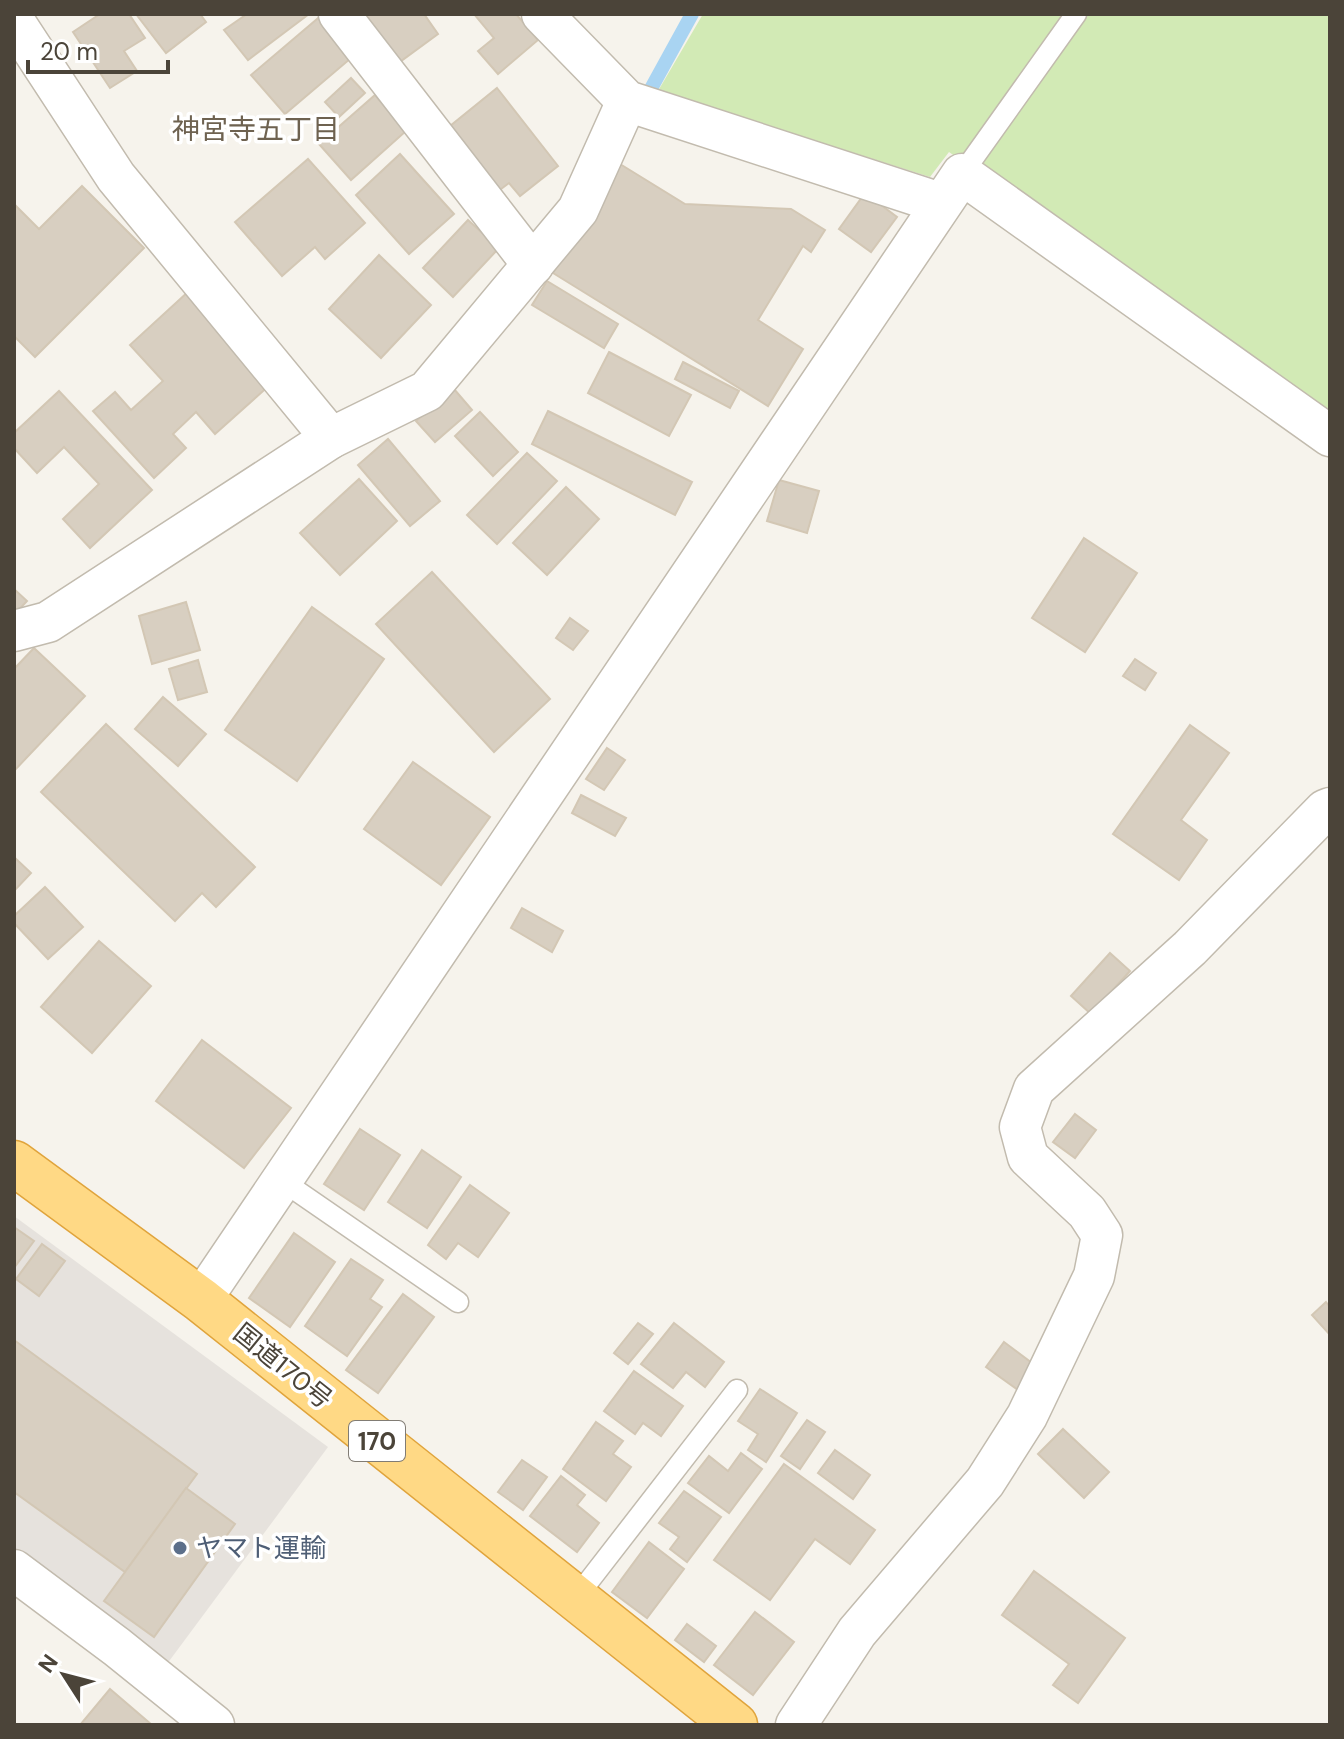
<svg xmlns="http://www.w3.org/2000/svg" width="1344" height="1739" viewBox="0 0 1344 1739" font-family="'DM Sans','Noto Sans JP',sans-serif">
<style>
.industrial{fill:#e6e2dd}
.green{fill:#d2eab5}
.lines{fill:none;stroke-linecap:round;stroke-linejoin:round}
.stream{stroke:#a9d4f2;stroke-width:14}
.building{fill:#d8cfc1;stroke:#d3c7b4;stroke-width:2}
.service-casing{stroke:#c2bbae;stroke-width:23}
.minor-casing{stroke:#c2bbae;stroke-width:43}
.trunk-casing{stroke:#e0a43c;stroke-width:47}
.service{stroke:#fff;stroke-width:20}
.minor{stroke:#fff;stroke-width:40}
.trunk{stroke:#ffd985;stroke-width:44}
.service-dot{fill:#5c6f8a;stroke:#fff;stroke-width:3}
.labels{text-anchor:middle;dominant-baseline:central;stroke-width:7;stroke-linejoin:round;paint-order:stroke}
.shield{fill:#fff;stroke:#817c74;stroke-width:2}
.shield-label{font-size:24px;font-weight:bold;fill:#4b4439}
.street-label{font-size:26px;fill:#4b4439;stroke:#fff}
.service-label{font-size:26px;fill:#4e5e75;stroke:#fff;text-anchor:start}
.neighbourhood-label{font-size:28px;fill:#6e6250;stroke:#fff}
</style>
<rect width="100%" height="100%" fill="#f6f3ec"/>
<polygon class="industrial" points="14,1216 328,1447 164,1668 14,1553"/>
<polygon class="green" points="703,14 1330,14 1330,424 949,152 930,177 658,91"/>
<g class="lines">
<polyline class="stream" points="642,105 692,14"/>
</g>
<g class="building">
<polygon points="100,14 129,14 145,38 124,51 137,71 110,88 73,32"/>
<polygon points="136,14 200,14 206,22 166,53"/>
<polygon points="247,14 309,14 248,60 224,30"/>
<polygon points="323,14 357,53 285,114 251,75"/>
<polygon points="360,14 424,14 438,34 397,64"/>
<polygon points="474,14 516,14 538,40 498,74 478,51 494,38"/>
<polygon points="351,78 365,93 339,117 325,102"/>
<polygon points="497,88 558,166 520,196 509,183 489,198 439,135"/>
<polygon points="375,95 406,131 351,180 319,144"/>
<polygon points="400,154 454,214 409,254 356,195"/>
<polygon points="308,159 365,223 325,259 315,247 282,276 235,222"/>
<polygon points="620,164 685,204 791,209 825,230 811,252 803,246 758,320 803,349 768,406 553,273"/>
<polygon points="82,186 144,248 35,357 14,336 14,208 16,206 39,229"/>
<polygon points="865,193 897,217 871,252 839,229"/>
<polygon points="468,220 499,248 453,297 423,268"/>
<polygon points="379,255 431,305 381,358 329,309"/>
<polygon points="547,281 618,324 604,348 532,305"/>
<polygon points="189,291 272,383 215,434 196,412 173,434 186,448 154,478 93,411 115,392 131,410 163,381 130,345"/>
<polygon points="609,352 691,395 669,436 588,393"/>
<polygon points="683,362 739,391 730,408 675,379"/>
<polygon points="454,389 472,410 435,442 416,421"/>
<polygon points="59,391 152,490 90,548 63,519 99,484 64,447 37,473 14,448 14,433"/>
<polygon points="548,411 692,482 675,515 532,444"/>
<polygon points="480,412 518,452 493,476 455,436"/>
<polygon points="388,439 440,501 410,526 358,465"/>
<polygon points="527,453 557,481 497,544 467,515"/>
<polygon points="359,479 397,521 340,575 300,533"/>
<polygon points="779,480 819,491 807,533 767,521"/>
<polygon points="566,487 599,519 547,575 513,543"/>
<polygon points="1084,538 1137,573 1085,652 1032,618"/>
<polygon points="432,572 550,699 494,752 376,624"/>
<polygon points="14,589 27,601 14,615"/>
<polygon points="186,602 200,650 152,664 139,616"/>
<polygon points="312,607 384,659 297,781 225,730"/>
<polygon points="570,618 588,631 573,650 556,638"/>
<polygon points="34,648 85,696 14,771 14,669"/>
<polygon points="1135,659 1156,673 1145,690 1123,676"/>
<polygon points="198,660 207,692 178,700 169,669"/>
<polygon points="163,697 206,734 178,766 135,729"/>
<polygon points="106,724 255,867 216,907 202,893 175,921 41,792"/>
<polygon points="1190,725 1229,753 1181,820 1207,840 1179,880 1113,834"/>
<polygon points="607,748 625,760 604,790 586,779"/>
<polygon points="413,762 490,817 441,885 364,829"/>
<polygon points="581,795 626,818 615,836 572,813"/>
<polygon points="14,857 31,873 14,891"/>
<polygon points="45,887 83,927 48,959 14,923 14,916"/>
<polygon points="522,908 563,931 552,952 511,928"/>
<polygon points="99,941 151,986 92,1053 41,1007"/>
<polygon points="1110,953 1130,971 1091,1014 1071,996"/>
<polygon points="202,1040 291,1108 244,1168 156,1101"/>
<polygon points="1075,1114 1096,1130 1075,1158 1053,1142"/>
<polygon points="360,1129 400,1155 364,1210 324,1184"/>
<polygon points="422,1150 461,1177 427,1228 388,1202"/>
<polygon points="470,1185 509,1213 478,1257 458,1243 446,1259 428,1245"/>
<polygon points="14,1227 34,1241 14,1268"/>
<polygon points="294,1233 335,1262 290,1327 249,1298"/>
<polygon points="42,1244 65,1261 39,1296 16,1279"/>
<polygon points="351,1259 383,1280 370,1299 382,1307 347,1356 305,1326"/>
<polygon points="403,1294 434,1317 378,1393 346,1370"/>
<polygon points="1326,1302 1330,1307 1330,1335 1312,1315"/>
<polygon points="638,1323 653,1334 628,1364 614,1353"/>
<polygon points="674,1323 724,1362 705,1387 686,1372 673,1388 641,1364"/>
<polygon points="14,1340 197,1474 125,1572 14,1492"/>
<polygon points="1004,1342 1036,1366 1018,1390 986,1367"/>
<polygon points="634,1371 683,1406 661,1436 643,1423 635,1434 604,1411"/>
<polygon points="760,1389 797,1413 766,1462 748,1450 758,1434 738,1421"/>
<polygon points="807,1420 825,1432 800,1469 781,1456"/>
<polygon points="596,1422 623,1441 613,1454 631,1467 606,1501 563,1469"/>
<polygon points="1063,1429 1109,1472 1084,1498 1038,1454"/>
<polygon points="835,1450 870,1475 853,1499 818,1473"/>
<polygon points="741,1453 762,1469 729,1513 688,1483 709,1456 728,1471"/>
<polygon points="522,1460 547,1477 523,1510 498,1492"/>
<polygon points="784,1464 875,1530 850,1564 815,1539 770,1600 714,1560"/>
<polygon points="561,1476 585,1495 577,1505 599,1523 577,1552 530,1516"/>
<polygon points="186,1488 235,1524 154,1637 104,1601"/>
<polygon points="684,1491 721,1517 687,1562 670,1549 679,1537 659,1523"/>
<polygon points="649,1542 684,1569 647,1618 612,1592"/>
<polygon points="1034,1571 1125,1638 1078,1703 1053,1685 1069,1664 1002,1615"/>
<polygon points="755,1612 794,1642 753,1695 714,1665"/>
<polygon points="687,1624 716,1646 704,1662 675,1640"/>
<polygon points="110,1689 152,1725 80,1725"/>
</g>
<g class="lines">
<g class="service-casing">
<g id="service">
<polyline points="962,174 1076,14"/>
<polyline points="281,1180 458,1302"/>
<polyline points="575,1599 737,1390"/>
</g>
</g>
<g class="minor-casing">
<g id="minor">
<polyline points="339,14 533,265"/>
<polyline points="542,14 627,101 940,203"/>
<polyline points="14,21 116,177 331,438"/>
<polyline points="14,631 48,622 331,438 427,391 578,210 627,101"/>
<polyline points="201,1300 962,174 1330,436"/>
<polyline points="14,1570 117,1647 214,1725"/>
<polyline points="796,1725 857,1632 985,1482 1027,1416 1094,1276 1102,1235 1087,1212 1028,1157 1020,1127 1034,1089 1190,948 1325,810 1330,808"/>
</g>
</g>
<g class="trunk-casing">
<polyline id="trunk" points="14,1163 201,1300 735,1725"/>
</g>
<use href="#service" class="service"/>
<use href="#minor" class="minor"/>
<use href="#trunk" class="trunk"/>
</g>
<circle class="service-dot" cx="180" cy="1548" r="8"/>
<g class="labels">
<rect class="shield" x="349" y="1421" width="56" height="40" rx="6"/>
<g class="shield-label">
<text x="377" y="1441">170</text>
</g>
<g class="street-label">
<text transform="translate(283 1366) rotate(39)">国道170号</text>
</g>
<g class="service-label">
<text x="196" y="1548">ヤマト運輸</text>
</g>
<g class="neighbourhood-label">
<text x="256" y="129">神宮寺五丁目</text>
</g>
</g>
<rect width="1344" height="1739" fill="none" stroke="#4b4439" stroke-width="32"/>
<g transform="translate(64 1675) rotate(306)" stroke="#ffffff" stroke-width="6" paint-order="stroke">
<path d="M0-6L14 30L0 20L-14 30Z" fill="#4b4439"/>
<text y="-12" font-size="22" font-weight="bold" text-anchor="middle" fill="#4b4439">N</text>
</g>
<path d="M28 60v12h140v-12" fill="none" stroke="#4b4439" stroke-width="4"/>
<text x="40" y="60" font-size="24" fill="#4b4439" stroke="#ffffff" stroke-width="6" paint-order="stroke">20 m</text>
</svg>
